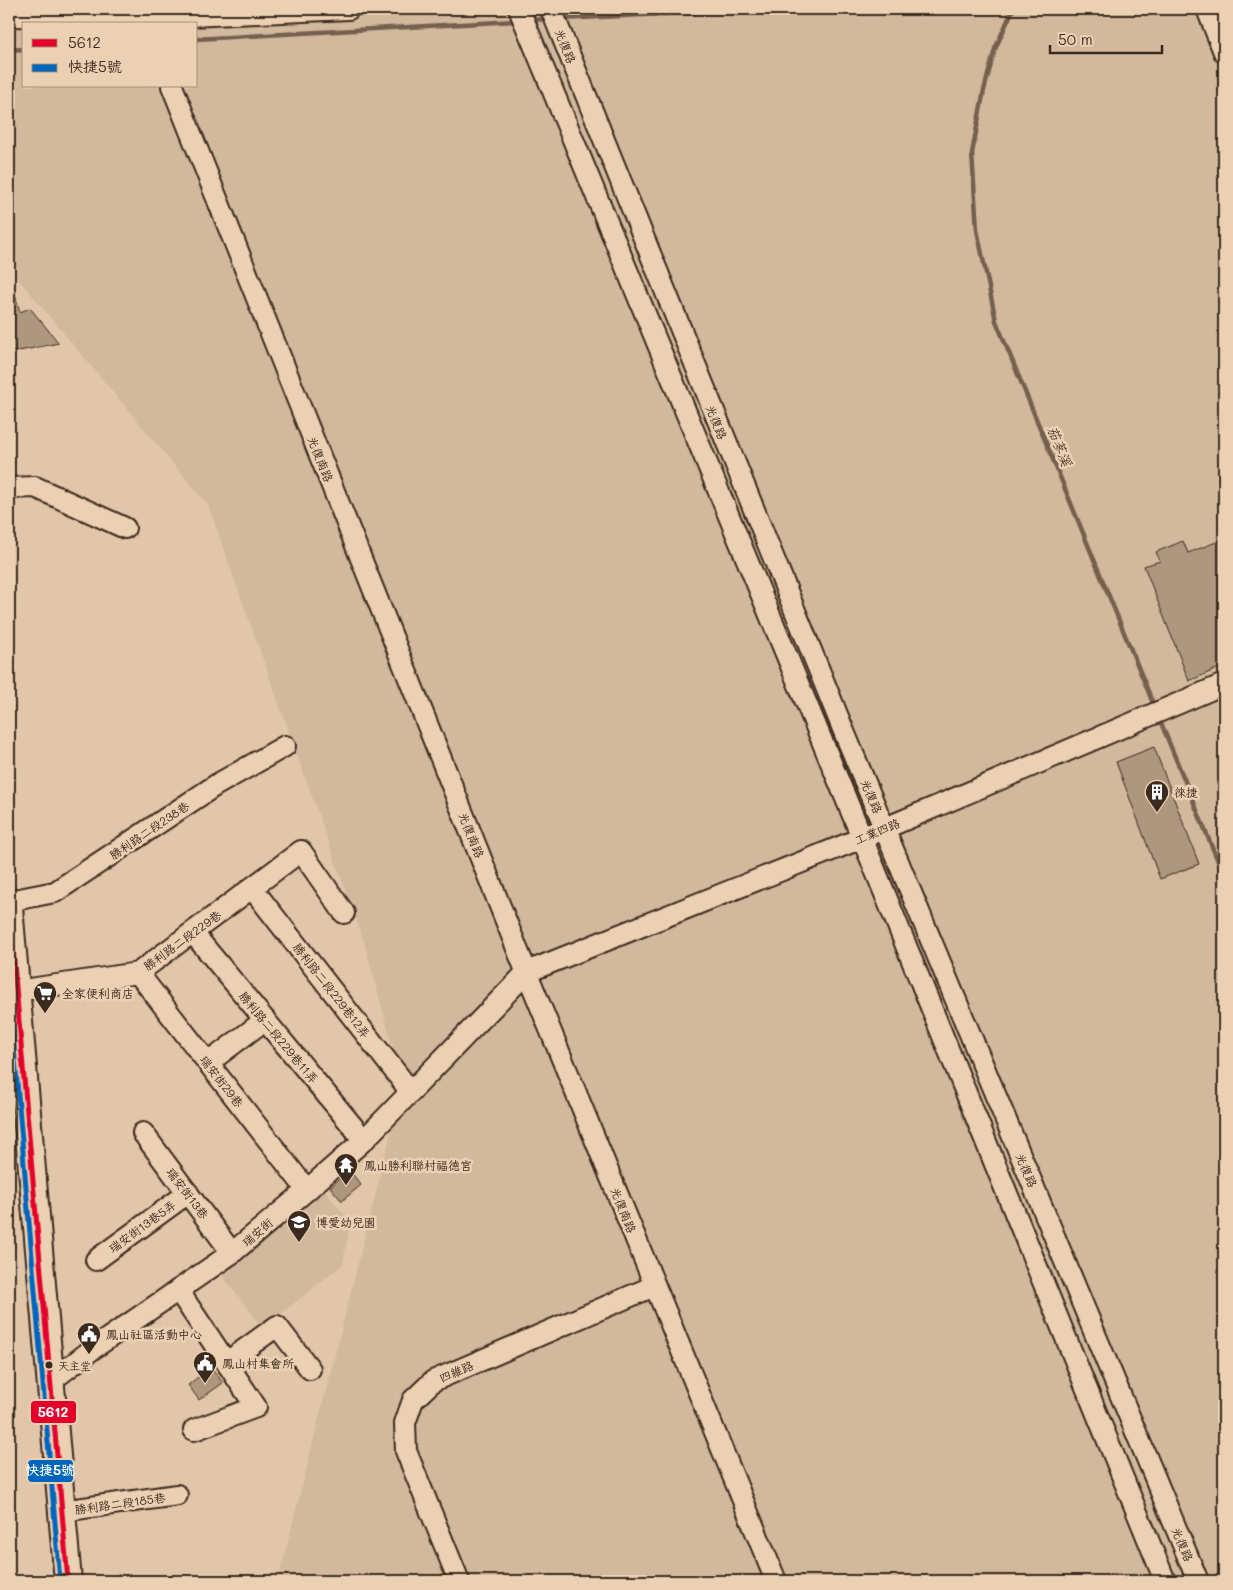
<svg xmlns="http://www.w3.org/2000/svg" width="1233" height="1590" viewBox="0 0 1233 1590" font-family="Mali,'LXGW WenKai TC',sans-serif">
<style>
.built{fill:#d2b89d;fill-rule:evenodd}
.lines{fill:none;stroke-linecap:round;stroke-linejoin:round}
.stream{stroke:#755f4e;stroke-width:4.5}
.building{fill:#ae967f;stroke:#3b2a1e}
.minor-casing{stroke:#3b2a1e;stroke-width:24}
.major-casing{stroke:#3b2a1e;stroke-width:30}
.minor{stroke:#ecd0b3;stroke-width:20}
.major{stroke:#ecd0b3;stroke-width:26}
.bus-1-casing{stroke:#ecd0b3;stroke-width:9}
.bus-2-casing{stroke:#ecd0b3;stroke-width:9}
.bus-1{stroke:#e4002b;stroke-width:5}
.bus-2{stroke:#0065bd;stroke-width:5}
.bus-dot{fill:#3b2a1e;stroke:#ecd0b3;stroke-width:2}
.labels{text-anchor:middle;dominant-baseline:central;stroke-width:5;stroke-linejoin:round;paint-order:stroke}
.bus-label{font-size:11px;fill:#3b2a1e;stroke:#ecd0b3;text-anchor:start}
.street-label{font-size:12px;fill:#3b2a1e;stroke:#ecd0b3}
.poi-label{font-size:12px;fill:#3b2a1e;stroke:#ecd0b3;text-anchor:start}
.water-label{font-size:14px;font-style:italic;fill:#534032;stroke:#ecd0b3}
.line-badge{stroke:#ecd0b3;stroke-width:2}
.badge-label{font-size:14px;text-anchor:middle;font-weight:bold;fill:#fff}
</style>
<rect width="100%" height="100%" fill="#e2c6aa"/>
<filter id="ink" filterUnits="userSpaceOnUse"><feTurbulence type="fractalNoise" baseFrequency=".02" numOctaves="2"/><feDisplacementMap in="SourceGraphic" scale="10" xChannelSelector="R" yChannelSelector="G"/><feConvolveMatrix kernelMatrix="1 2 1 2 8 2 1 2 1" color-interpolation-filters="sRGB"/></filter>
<g filter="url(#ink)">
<g class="built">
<path d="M 9,9 L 1224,9 L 1224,1581 L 278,1581 L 403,1085 L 364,942 L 208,505 L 9,268 ZM 24,24 L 196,24 L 196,86 L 24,86 Z"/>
<polygon points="322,1187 350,1222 343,1264 263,1328 218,1270"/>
</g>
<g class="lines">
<g class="stream">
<polyline points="1013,9 995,49 984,90 972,153 977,230 996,321 1155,708"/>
<polyline points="560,19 772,9"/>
<polyline points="530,20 549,19"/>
<polyline points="196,39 517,21"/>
<polyline points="9,50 24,49"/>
<polyline points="1159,718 1224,876"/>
</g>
</g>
<g class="building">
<polygon points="9,283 12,283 20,312 30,308 59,343 9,353"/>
<polygon points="1224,539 1224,666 1189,681 1144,566 1160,561 1156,552 1183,541 1188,553"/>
<polygon points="1154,747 1199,864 1160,879 1116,762"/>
<polygon points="350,1171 361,1185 342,1201 330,1187"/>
<polygon points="211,1367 223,1383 199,1400 188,1385"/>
</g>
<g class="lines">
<g class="minor-casing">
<g id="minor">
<polyline points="519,9 856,823 1165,1581"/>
<polyline points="551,9 845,734 1198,1581"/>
<polyline points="1207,9 1224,52"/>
<polyline points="9,16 145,18 349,9"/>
<polyline points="172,86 522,961 776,1581"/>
<polyline points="9,488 35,487 125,528"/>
<polyline points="252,888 411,1092"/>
<polyline points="9,901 55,892 216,785 285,746"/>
<polyline points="193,933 364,1140"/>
<polyline points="138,973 307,1190"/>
<polyline points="16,991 138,973 301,851 344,913"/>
<polyline points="208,1063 265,1020"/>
<polyline points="143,1133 232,1253"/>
<polyline points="96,1260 188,1193"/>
<polyline points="178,1290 256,1407 194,1430"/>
<polyline points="227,1362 277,1326 310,1369"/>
<polyline points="51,1381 94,1348 232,1253 307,1190 364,1140 527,972 862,838 1224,684"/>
<polyline points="62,1511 177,1495"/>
<polyline points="459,1581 406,1451 405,1423 413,1400 433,1381 654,1286"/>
</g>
</g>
<g class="major-casing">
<polyline id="major" points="9,907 68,1581"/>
</g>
<use href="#minor" class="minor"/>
<use href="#major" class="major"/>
<g class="bus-1-casing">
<polyline id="bus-1" points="9,907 68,1581"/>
</g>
<g class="bus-2-casing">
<polyline id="bus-2" points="9,990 60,1581"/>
</g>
<use href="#bus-1" class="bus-1"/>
<use href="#bus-2" class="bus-2"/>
</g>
</g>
<defs>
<g id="building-pin" transform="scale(1.25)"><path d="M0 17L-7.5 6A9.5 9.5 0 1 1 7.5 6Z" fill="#3b2a1e" stroke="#ecd0b3"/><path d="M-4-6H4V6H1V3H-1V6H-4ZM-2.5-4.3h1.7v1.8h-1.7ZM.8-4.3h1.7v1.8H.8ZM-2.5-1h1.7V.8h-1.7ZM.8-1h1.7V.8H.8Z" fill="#fff"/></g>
<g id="supermarket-pin" transform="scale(1.25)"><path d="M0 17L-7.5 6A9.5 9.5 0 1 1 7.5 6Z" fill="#3b2a1e" stroke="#ecd0b3"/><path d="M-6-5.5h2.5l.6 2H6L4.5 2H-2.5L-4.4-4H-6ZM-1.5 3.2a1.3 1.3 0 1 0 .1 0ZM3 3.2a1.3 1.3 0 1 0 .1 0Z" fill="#fff"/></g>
<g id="temple-pin" transform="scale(1.25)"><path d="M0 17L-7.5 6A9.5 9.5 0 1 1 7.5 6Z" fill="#3b2a1e" stroke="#ecd0b3"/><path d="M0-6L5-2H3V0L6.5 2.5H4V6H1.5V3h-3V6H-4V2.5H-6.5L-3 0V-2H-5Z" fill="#fff"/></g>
<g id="school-pin" transform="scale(1.25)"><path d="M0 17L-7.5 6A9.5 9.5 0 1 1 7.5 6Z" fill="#3b2a1e" stroke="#ecd0b3"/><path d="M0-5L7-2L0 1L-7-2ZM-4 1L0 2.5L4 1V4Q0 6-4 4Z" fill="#fff"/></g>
<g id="civic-pin" transform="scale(1.25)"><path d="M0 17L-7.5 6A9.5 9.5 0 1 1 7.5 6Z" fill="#3b2a1e" stroke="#ecd0b3"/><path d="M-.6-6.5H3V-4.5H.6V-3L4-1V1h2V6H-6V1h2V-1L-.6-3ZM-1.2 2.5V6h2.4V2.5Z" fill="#fff"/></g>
</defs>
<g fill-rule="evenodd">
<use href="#building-pin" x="1157" y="792"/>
<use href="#supermarket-pin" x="45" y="993"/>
<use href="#temple-pin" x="346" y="1165"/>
<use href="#school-pin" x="299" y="1222"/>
<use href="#civic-pin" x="89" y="1334"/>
<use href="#civic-pin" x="205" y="1363"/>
</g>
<circle class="bus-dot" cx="49" cy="1365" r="4.5"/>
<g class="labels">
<g class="bus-label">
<text x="58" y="1365">天主堂</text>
</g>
<g class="street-label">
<text transform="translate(566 46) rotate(68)">光復路</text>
<text transform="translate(717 422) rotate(68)">光復路</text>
<text transform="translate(321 459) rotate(68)">光復南路</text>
<text transform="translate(872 796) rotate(67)">光復路</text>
<text transform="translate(149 830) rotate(-34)">勝利路二段238巷</text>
<text transform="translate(877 831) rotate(-23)">工業四路</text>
<text transform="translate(472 835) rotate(68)">光復南路</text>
<text transform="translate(182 940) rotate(-36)">勝利路二段229巷</text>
<text transform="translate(332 990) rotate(52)">勝利路二段229巷12弄</text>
<text transform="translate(279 1037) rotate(50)">勝利路二段229巷11弄</text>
<text transform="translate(222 1081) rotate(52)">瑞安街29巷</text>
<text transform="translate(1027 1170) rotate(67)">光復路</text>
<text transform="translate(188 1193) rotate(53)">瑞安街13巷</text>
<text transform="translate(624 1210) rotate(68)">光復南路</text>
<text transform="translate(142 1226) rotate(-36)">瑞安街13巷5弄</text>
<text transform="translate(257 1232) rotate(-41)">瑞安街</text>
<text transform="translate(456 1371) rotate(-23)">四維路</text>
<text transform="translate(120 1503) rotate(-8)">勝利路二段185巷</text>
<text transform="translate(1183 1544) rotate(67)">光復路</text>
</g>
<g class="poi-label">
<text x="1174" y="792">徠捷</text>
<text x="62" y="993">全家便利商店</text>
<text x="364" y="1165">鳳山勝利聯村福德宮</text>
<text x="316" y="1222">博愛幼兒園</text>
<text x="106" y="1334">鳳山社區活動中心</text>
<text x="222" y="1363">鳳山村集會所</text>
</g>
<g class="water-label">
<text transform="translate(1060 446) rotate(68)">茄苳溪</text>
</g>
</g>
<g class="line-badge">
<rect x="30" y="1400" width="47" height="24" rx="5" fill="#e4002b"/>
<rect x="27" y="1459" width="47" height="24" rx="5" fill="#0065bd"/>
</g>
<g class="badge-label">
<text x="53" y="1417">5612</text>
<text x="50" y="1475">快捷5號</text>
</g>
<rect width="1233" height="1590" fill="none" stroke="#ecd0b3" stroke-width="30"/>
<rect x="15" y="15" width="1203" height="1560" fill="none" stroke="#3b2a1e" stroke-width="2" filter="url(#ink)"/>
<rect x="22" y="22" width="175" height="65" fill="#ecd0b3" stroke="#a58e77"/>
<rect x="32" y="39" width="25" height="8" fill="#e4002b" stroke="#a58e77"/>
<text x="68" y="48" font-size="15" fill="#3b2a1e">5612</text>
<rect x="32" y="64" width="25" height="8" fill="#0065bd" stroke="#a58e77"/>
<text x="68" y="72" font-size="15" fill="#3b2a1e">快捷5號</text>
<path d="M1050 45v8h112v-8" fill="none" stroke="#3b2a1e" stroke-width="2.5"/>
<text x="1058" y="45" font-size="15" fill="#3b2a1e" stroke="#ecd0b3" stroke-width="4" paint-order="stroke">50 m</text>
</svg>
